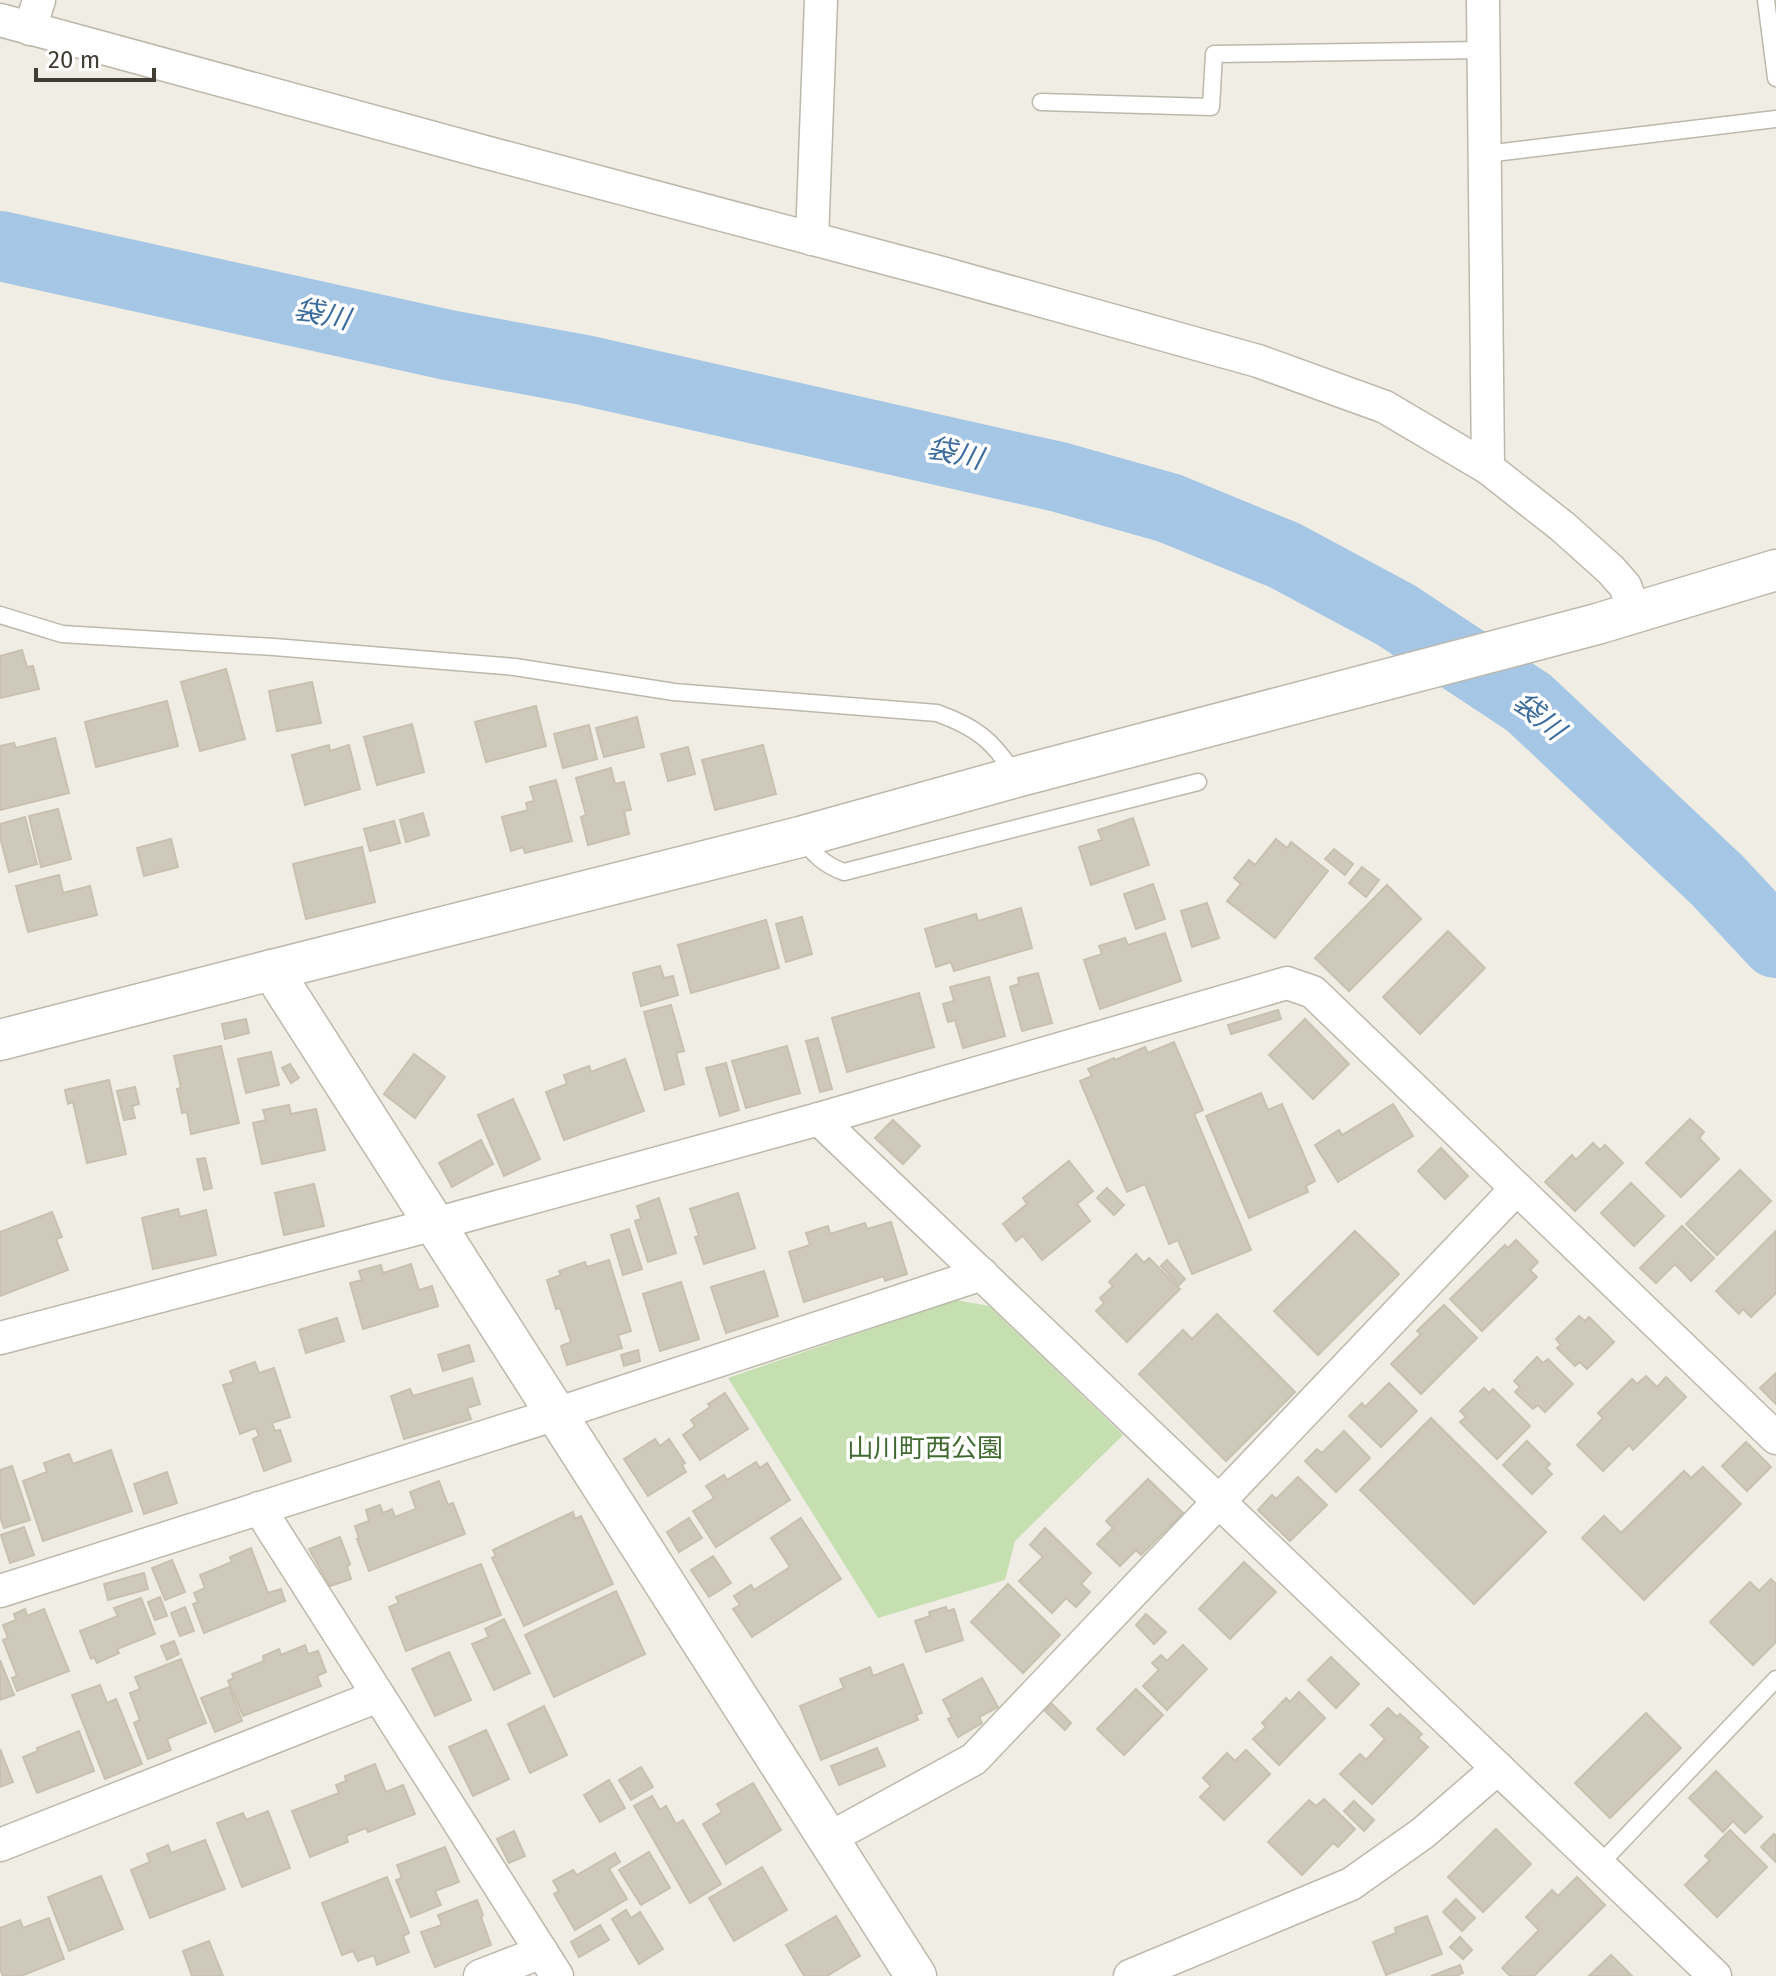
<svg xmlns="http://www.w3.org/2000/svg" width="1776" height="1976" viewBox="0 0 1776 1976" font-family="'Fira Sans','Noto Sans JP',sans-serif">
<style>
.green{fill:#c6dfb1}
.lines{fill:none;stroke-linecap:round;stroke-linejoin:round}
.river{stroke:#a6c6e6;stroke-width:70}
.building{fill:#cfc9bb;stroke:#c9c1af;stroke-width:2}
.service-casing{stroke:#bcb8ab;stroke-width:19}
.minor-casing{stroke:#bcb8ab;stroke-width:35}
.tertiary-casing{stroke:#bcb8ab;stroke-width:43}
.service{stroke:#fff;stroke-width:16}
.minor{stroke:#fff;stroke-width:32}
.tertiary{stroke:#fff;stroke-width:40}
.labels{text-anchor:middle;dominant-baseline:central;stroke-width:7;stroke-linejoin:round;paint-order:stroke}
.park-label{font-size:26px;fill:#416a30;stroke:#fff}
.water-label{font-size:28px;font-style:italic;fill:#3c6c9e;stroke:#fff}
</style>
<rect width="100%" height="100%" fill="#efede4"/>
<polygon class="green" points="956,1300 989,1306 1123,1435 1015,1541 1005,1580 878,1618 728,1378"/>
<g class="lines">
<polyline class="river" points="0,246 448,345 584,370 1059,477 1169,508 1286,556 1396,615 1529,703 1717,880 1776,943"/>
</g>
<g class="building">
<polygon points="22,650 27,667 33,666 39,689 0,698 0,656"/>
<polygon points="226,669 245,739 200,751 181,682"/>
<polygon points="312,682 321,723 277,731 269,691"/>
<polygon points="167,701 178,746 96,767 85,722"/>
<polygon points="536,706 546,746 486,762 475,722"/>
<polygon points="637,717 644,747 604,757 596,728"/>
<polygon points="412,724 424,772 377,785 364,737"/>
<polygon points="589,725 597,759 563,768 554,734"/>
<polygon points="55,738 69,793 0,810 0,746 14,743 16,748"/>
<polygon points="329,745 330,751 349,745 360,789 305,805 292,755"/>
<polygon points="763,745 776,794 715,810 702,760"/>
<polygon points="688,747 695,774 668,781 661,754"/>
<polygon points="611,768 615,784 624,782 631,810 624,811 629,834 588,845 581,817 586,815 576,778"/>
<polygon points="556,780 572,841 525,853 523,847 511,851 502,817 528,810 526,803 534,801 530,787"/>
<polygon points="58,809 71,859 41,867 29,816"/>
<polygon points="423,813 429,835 406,842 400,820"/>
<polygon points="25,817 37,864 9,872 0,837 0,824"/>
<polygon points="1133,818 1149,865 1091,885 1079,847 1102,840 1098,830"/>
<polygon points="394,821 400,843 370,851 364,829"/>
<polygon points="171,839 178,867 144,876 137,848"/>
<polygon points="1276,839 1287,848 1291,842 1328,871 1275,938 1227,901 1241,884 1234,878 1249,860 1255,865"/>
<polygon points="362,847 375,902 306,919 293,864"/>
<polygon points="1334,849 1353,864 1345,875 1325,859"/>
<polygon points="1362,867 1379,880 1366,897 1349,883"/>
<polygon points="59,875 63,893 90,886 97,915 28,932 16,886"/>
<polygon points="1153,884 1165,919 1136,929 1124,894"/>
<polygon points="1387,885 1421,919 1349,991 1315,958"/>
<polygon points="1207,903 1219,938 1192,947 1181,911"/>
<polygon points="1021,908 1032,948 954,971 951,962 936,967 925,929 976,914 978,921"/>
<polygon points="802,917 812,954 786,962 776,924"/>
<polygon points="766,920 779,968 691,993 678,945"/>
<polygon points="1448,931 1485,968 1420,1034 1383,997"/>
<polygon points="1165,933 1181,981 1100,1009 1084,960 1102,954 1099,946 1125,938 1128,945"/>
<polygon points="660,966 664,978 673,976 678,995 641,1006 633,973"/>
<polygon points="1038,973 1052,1023 1022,1031 1010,987 1019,984 1018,978"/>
<polygon points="989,977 1005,1036 963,1048 955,1020 948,1022 943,1004 954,1001 950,987"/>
<polygon points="919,993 934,1047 847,1072 832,1018"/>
<polygon points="671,1005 684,1051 676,1053 684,1084 665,1090 644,1012"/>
<polygon points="1278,1010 1281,1019 1231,1034 1228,1025"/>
<polygon points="246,1019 249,1033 225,1039 222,1024"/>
<polygon points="1305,1019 1349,1064 1313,1099 1269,1055"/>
<polygon points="818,1038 832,1089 820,1092 806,1041"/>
<polygon points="1174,1042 1203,1110 1194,1114 1251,1250 1192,1274 1178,1240 1169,1244 1145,1184 1127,1192 1080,1081 1092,1076 1088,1069 1114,1058 1115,1060 1145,1047 1148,1053"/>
<polygon points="221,1046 239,1123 191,1134 187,1112 182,1113 177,1089 181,1088 174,1056"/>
<polygon points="787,1046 800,1093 746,1108 732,1061"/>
<polygon points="271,1052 279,1085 246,1093 238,1059"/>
<polygon points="414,1054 445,1077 415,1118 384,1094"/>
<polygon points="625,1059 644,1111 564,1140 546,1092 567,1084 564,1075 589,1066 591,1072"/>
<polygon points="726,1063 739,1110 720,1116 706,1068"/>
<polygon points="290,1064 299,1078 291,1083 282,1068"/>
<polygon points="109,1080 126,1154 87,1163 73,1102 68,1104 65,1090"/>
<polygon points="135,1087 139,1104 132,1106 135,1118 124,1120 117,1091"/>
<polygon points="1261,1093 1268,1110 1282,1104 1315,1181 1306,1186 1308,1192 1249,1218 1206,1116"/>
<polygon points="513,1099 540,1159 504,1176 478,1115"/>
<polygon points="1393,1104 1413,1136 1338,1182 1315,1145 1339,1130 1342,1135"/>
<polygon points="289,1105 291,1114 316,1109 325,1150 262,1164 253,1123 266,1120 263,1110"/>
<polygon points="1690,1119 1704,1132 1699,1138 1719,1159 1681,1197 1646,1163"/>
<polygon points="893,1120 920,1146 903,1164 875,1138"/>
<polygon points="481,1140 493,1164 452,1187 439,1163"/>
<polygon points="1593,1143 1600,1150 1605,1145 1623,1163 1575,1211 1545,1182 1572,1155 1576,1160"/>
<polygon points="1441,1148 1468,1176 1445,1199 1418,1171"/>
<polygon points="205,1158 212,1188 204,1190 197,1159"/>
<polygon points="1069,1161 1093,1191 1077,1204 1090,1221 1042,1260 1023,1236 1016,1241 1003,1224 1027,1204 1023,1198"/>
<polygon points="1740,1170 1771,1201 1717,1255 1686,1224"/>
<polygon points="1631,1183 1664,1216 1634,1246 1601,1213"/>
<polygon points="314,1184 324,1226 284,1235 275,1193"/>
<polygon points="1107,1188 1124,1205 1114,1215 1097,1198"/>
<polygon points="738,1193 755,1248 704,1264 695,1237 699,1236 690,1209"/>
<polygon points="659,1198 676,1253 648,1262 635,1221 641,1219 637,1206"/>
<polygon points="178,1209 180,1217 206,1210 216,1255 153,1269 142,1218"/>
<polygon points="52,1212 62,1237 56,1239 68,1270 0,1296 0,1232"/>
<polygon points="891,1222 907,1274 885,1281 884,1276 804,1302 789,1252 810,1245 806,1233 828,1226 830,1234 865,1223 867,1229"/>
<polygon points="1682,1226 1714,1258 1691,1281 1675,1264 1656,1283 1640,1268"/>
<polygon points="629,1229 642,1269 623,1275 611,1235"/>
<polygon points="1355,1231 1399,1274 1318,1355 1274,1311"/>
<polygon points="1776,1231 1776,1293 1751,1317 1743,1309 1739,1314 1716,1291"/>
<polygon points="1516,1240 1538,1262 1530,1270 1537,1277 1482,1331 1450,1299 1505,1245 1508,1248"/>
<polygon points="1136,1254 1144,1263 1149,1258 1180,1289 1127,1342 1096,1311 1104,1303 1100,1298 1113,1286 1109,1282"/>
<polygon points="609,1260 631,1331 618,1335 622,1348 567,1365 561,1346 571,1342 560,1308 556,1309 547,1280 561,1275 559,1271 585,1262 587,1267"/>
<polygon points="1167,1260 1185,1279 1179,1285 1161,1266"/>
<polygon points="411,1264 419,1290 432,1286 438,1306 363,1329 350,1283 362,1280 359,1271 381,1265 383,1273"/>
<polygon points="764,1271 778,1316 726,1333 711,1287"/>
<polygon points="681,1282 699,1339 660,1351 643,1294"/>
<polygon points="1444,1305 1477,1338 1421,1394 1391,1364 1421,1334 1417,1331"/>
<polygon points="1217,1314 1295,1392 1226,1461 1139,1374 1183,1330 1192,1339"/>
<polygon points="1579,1316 1585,1321 1589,1317 1614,1342 1587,1369 1580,1362 1575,1366 1557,1348 1561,1345 1556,1339"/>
<polygon points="337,1318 344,1341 306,1353 299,1330"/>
<polygon points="469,1345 474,1361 443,1371 438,1355"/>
<polygon points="638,1350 640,1361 624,1366 621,1355"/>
<polygon points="1537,1357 1543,1363 1548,1359 1573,1384 1545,1412 1538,1405 1533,1409 1515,1392 1520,1387 1514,1381"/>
<polygon points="255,1362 259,1373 274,1368 290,1417 272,1423 275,1431 280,1430 291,1461 264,1471 253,1439 259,1436 256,1428 240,1434 223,1385 234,1382 230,1371"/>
<polygon points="1776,1373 1776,1404 1760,1388"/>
<polygon points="1646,1376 1657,1387 1666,1377 1686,1397 1633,1450 1629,1445 1603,1471 1577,1445 1603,1418 1598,1413 1632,1379 1637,1384"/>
<polygon points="472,1378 480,1404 467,1408 471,1419 404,1439 391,1396 410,1389 413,1396"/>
<polygon points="1389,1383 1417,1411 1381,1447 1349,1416 1362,1403 1365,1407"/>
<polygon points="1484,1388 1489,1393 1493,1389 1530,1426 1497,1459 1460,1422 1466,1417 1460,1411"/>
<polygon points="725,1393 748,1429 700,1460 683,1435 695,1426 691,1420 710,1407 708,1404"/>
<polygon points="1431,1418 1546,1532 1474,1604 1360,1490"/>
<polygon points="1344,1431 1370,1458 1336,1492 1305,1461 1317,1449 1322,1453"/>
<polygon points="655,1439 660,1446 669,1439 685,1463 682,1465 686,1472 648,1496 624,1459"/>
<polygon points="1527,1441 1550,1464 1546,1468 1552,1474 1532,1494 1503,1465"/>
<polygon points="1746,1442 1771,1467 1747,1491 1722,1466"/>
<polygon points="111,1450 132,1511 43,1541 23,1481 47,1472 44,1463 69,1454 73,1464"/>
<polygon points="756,1462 760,1468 767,1463 790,1500 716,1547 693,1511 714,1498 706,1486 724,1475 727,1480"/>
<polygon points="12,1466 30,1520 4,1528 0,1517 0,1470"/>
<polygon points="1703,1467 1741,1504 1644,1600 1582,1538 1604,1516 1621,1533 1684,1471 1691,1478"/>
<polygon points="167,1472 177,1503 144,1514 134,1484"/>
<polygon points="1298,1477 1327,1505 1290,1541 1258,1510 1272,1495 1276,1499"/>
<polygon points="1148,1479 1183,1513 1141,1555 1136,1550 1120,1566 1097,1544 1113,1528 1106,1521"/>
<polygon points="439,1481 448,1505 453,1503 465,1534 369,1571 357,1539 359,1539 355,1526 369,1521 366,1510 380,1505 383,1513 392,1509 395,1517 416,1509 410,1492"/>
<polygon points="573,1512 575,1519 581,1516 613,1584 524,1626 492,1558 496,1556 493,1550"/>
<polygon points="689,1518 702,1538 679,1552 667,1532"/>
<polygon points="801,1518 841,1579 752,1637 733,1609 740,1605 734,1596 751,1585 754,1590 790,1567 771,1538"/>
<polygon points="24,1527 34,1555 10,1563 1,1535"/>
<polygon points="1045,1528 1091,1573 1081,1584 1090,1592 1076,1607 1066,1598 1052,1613 1019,1581 1043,1557 1030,1545"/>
<polygon points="340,1537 350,1564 347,1567 351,1579 330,1586 309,1549"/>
<polygon points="251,1548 268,1593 281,1589 285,1601 204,1633 193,1604 198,1602 194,1593 205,1588 200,1575 232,1562 230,1557"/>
<polygon points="713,1556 731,1583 709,1597 691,1570"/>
<polygon points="172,1560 185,1592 165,1600 152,1568"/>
<polygon points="1244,1562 1276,1592 1230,1639 1199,1609"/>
<polygon points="481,1564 501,1615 406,1651 389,1607 399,1603 396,1597"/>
<polygon points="144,1573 148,1589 108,1600 104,1584"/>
<polygon points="1771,1579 1776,1584 1776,1642 1753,1665 1710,1622 1750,1582 1759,1591"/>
<polygon points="1008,1584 1060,1635 1023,1673 971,1622"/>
<polygon points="616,1591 645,1654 554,1697 525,1635"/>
<polygon points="160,1597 167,1616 155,1620 148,1602"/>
<polygon points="141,1598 155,1634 117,1649 119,1653 97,1663 94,1657 91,1659 80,1631 118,1616 114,1608"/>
<polygon points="185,1607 194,1631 180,1636 171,1613"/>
<polygon points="946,1607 947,1611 954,1609 963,1640 926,1652 915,1621 930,1616 929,1612"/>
<polygon points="25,1609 27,1616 44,1609 69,1671 17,1691 12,1678 17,1676 3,1640 8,1638 3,1625 16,1620 14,1614"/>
<polygon points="1146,1614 1166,1632 1154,1644 1136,1625"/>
<polygon points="504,1619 530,1673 494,1690 472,1644 489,1637 485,1629"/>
<polygon points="174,1641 179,1654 167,1660 161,1646"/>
<polygon points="305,1645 308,1654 318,1651 326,1672 317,1676 321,1686 243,1716 228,1681 234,1678 232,1674 264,1661 263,1656 279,1649 281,1655"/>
<polygon points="1183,1645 1207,1669 1167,1710 1143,1686 1159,1670 1152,1663 1161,1655 1167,1661"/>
<polygon points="449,1652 471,1700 435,1716 412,1669"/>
<polygon points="1331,1657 1359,1684 1336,1708 1308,1680"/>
<polygon points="181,1659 206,1723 167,1739 171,1750 148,1759 134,1723 140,1720 130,1693 140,1689 135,1677"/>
<polygon points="0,1660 14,1695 0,1700"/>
<polygon points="903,1664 922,1713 916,1715 918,1720 821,1760 800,1706 844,1688 840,1679 870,1667 873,1676"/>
<polygon points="982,1678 998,1707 979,1717 982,1723 958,1737 948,1719 952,1717 943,1700"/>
<polygon points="100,1685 107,1703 116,1699 142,1764 105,1779 72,1695"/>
<polygon points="229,1687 242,1721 215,1732 201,1698"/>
<polygon points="1136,1689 1163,1715 1124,1755 1097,1729"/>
<polygon points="1299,1692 1325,1718 1279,1765 1253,1739 1266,1727 1262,1723 1286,1698 1290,1702"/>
<polygon points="1052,1704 1071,1723 1065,1730 1045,1711"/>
<polygon points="544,1706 567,1755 530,1773 508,1724"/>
<polygon points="1388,1708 1397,1717 1400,1714 1422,1734 1418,1738 1428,1747 1372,1804 1340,1774 1360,1754 1366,1760 1385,1739 1371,1725"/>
<polygon points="1646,1713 1681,1748 1610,1818 1575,1783"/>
<polygon points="486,1730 509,1779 473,1796 449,1747"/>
<polygon points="79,1731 94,1771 37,1793 23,1757 38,1751 37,1748"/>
<polygon points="877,1748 885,1766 839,1785 831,1766"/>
<polygon points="0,1749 13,1782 0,1787"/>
<polygon points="1246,1750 1270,1774 1224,1820 1200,1797 1211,1786 1203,1778 1227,1753 1235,1761"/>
<polygon points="375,1764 386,1792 403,1785 415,1814 368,1832 366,1828 346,1836 348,1842 310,1857 292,1811 339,1793 336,1785 346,1781 345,1776"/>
<polygon points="641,1767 653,1787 631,1800 619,1780"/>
<polygon points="1716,1771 1762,1817 1745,1833 1733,1821 1723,1832 1689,1798"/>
<polygon points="609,1780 625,1808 600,1822 584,1795"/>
<polygon points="753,1783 781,1830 726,1864 703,1824 722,1812 717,1804"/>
<polygon points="652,1796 660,1810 666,1806 676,1824 683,1820 721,1884 690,1903 634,1806"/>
<polygon points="1324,1799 1355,1829 1338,1847 1333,1843 1302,1875 1268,1842 1309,1800 1316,1806"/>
<polygon points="1354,1801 1374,1820 1364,1831 1344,1811"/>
<polygon points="268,1811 290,1868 242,1887 217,1823 243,1813 246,1820"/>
<polygon points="1496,1829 1531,1864 1483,1912 1448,1877"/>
<polygon points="1730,1830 1767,1867 1717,1917 1685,1885 1710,1860 1705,1856"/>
<polygon points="514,1831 525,1856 509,1863 497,1839"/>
<polygon points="1774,1834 1776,1836 1776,1862 1761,1847"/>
<polygon points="205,1840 225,1889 150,1918 131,1870 150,1862 147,1854 168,1845 171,1853"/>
<polygon points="445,1847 459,1882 435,1891 441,1905 411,1917 396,1880 402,1878 397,1865"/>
<polygon points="649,1852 670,1888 641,1905 619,1870"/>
<polygon points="615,1853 620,1862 609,1869 627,1899 575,1930 554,1894 559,1891 553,1881 573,1870 577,1875"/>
<polygon points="762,1867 787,1910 734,1941 709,1898"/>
<polygon points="101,1876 123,1929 69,1951 48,1897"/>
<polygon points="387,1877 409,1933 403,1936 409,1952 377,1965 374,1955 358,1961 353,1951 342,1955 322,1903"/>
<polygon points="1577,1877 1605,1905 1534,1976 1510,1976 1502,1968 1539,1930 1526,1917 1552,1890 1558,1896"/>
<polygon points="1456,1899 1475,1918 1462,1931 1443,1912"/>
<polygon points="477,1900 483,1915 481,1917 491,1945 435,1967 421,1932 442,1925 438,1915"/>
<polygon points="626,1910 631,1918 640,1912 663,1949 639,1964 612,1919"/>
<polygon points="836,1916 860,1956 827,1976 804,1976 786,1945"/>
<polygon points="1427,1916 1442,1954 1386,1975 1373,1942 1396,1933 1395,1928"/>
<polygon points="49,1918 64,1959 21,1976 3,1976 0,1969 0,1928 20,1920 23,1928"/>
<polygon points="600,1925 609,1940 579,1957 571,1942"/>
<polygon points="1460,1937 1472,1950 1463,1959 1450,1947"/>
<polygon points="209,1941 223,1976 192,1976 183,1951"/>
<polygon points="1611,1955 1632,1976 1589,1976"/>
<polygon points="1460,1965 1463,1973 1456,1976 1431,1976"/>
</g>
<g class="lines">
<g class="service-casing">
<g id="service">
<polyline points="1766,0 1776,78"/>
<polyline points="1041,102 1211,107 1214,54 1484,50"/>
<polyline points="1486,154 1776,119"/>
<path d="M 0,615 L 62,634 L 274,647 L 515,667 L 674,692 L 937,713 C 976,727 994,741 1015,776"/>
<path d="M 801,838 C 814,854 824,865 844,872 L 1198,782"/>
<polyline points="1599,1865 1776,1679"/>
</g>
</g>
<g class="minor-casing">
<g id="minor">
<polyline points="1483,0 1488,468"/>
<polyline points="0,20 481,151 938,272 1258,361 1385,407 1488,468 1563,527 1611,570 1625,586 1635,612"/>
<polyline points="30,29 39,0"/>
<polyline points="812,239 821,0"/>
<polyline points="819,1119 1715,1976"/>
<polyline points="0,1338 435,1224 819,1119 1287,983 1313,992 1776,1438"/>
<polyline points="259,1508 557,1976"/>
<polyline points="0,1591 556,1414 982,1274"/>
<polyline points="828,1839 974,1759 1516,1189"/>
<polyline points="0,1845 378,1696"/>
<polyline points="480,1976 542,1952"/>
<polyline points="1130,1976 1351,1884 1423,1833 1498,1768"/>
</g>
</g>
<g class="tertiary-casing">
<g id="tertiary">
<polyline points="272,970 916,1976"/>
<polyline points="0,1040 272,970 800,837 1016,777 1597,624 1776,570"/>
</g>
</g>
<use href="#service" class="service"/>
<use href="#minor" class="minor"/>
<use href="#tertiary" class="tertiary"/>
</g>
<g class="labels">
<g class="park-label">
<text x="925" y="1448">山川町西公園</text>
</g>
<g class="water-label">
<text transform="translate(322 314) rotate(12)">袋川</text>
<text transform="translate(955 453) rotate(13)">袋川</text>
<text transform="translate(1539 716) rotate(40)">袋川</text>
</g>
</g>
<path d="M36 68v12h118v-12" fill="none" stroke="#403d35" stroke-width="4"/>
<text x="48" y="68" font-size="24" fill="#403d35" stroke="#ffffff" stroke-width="6" paint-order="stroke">20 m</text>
</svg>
